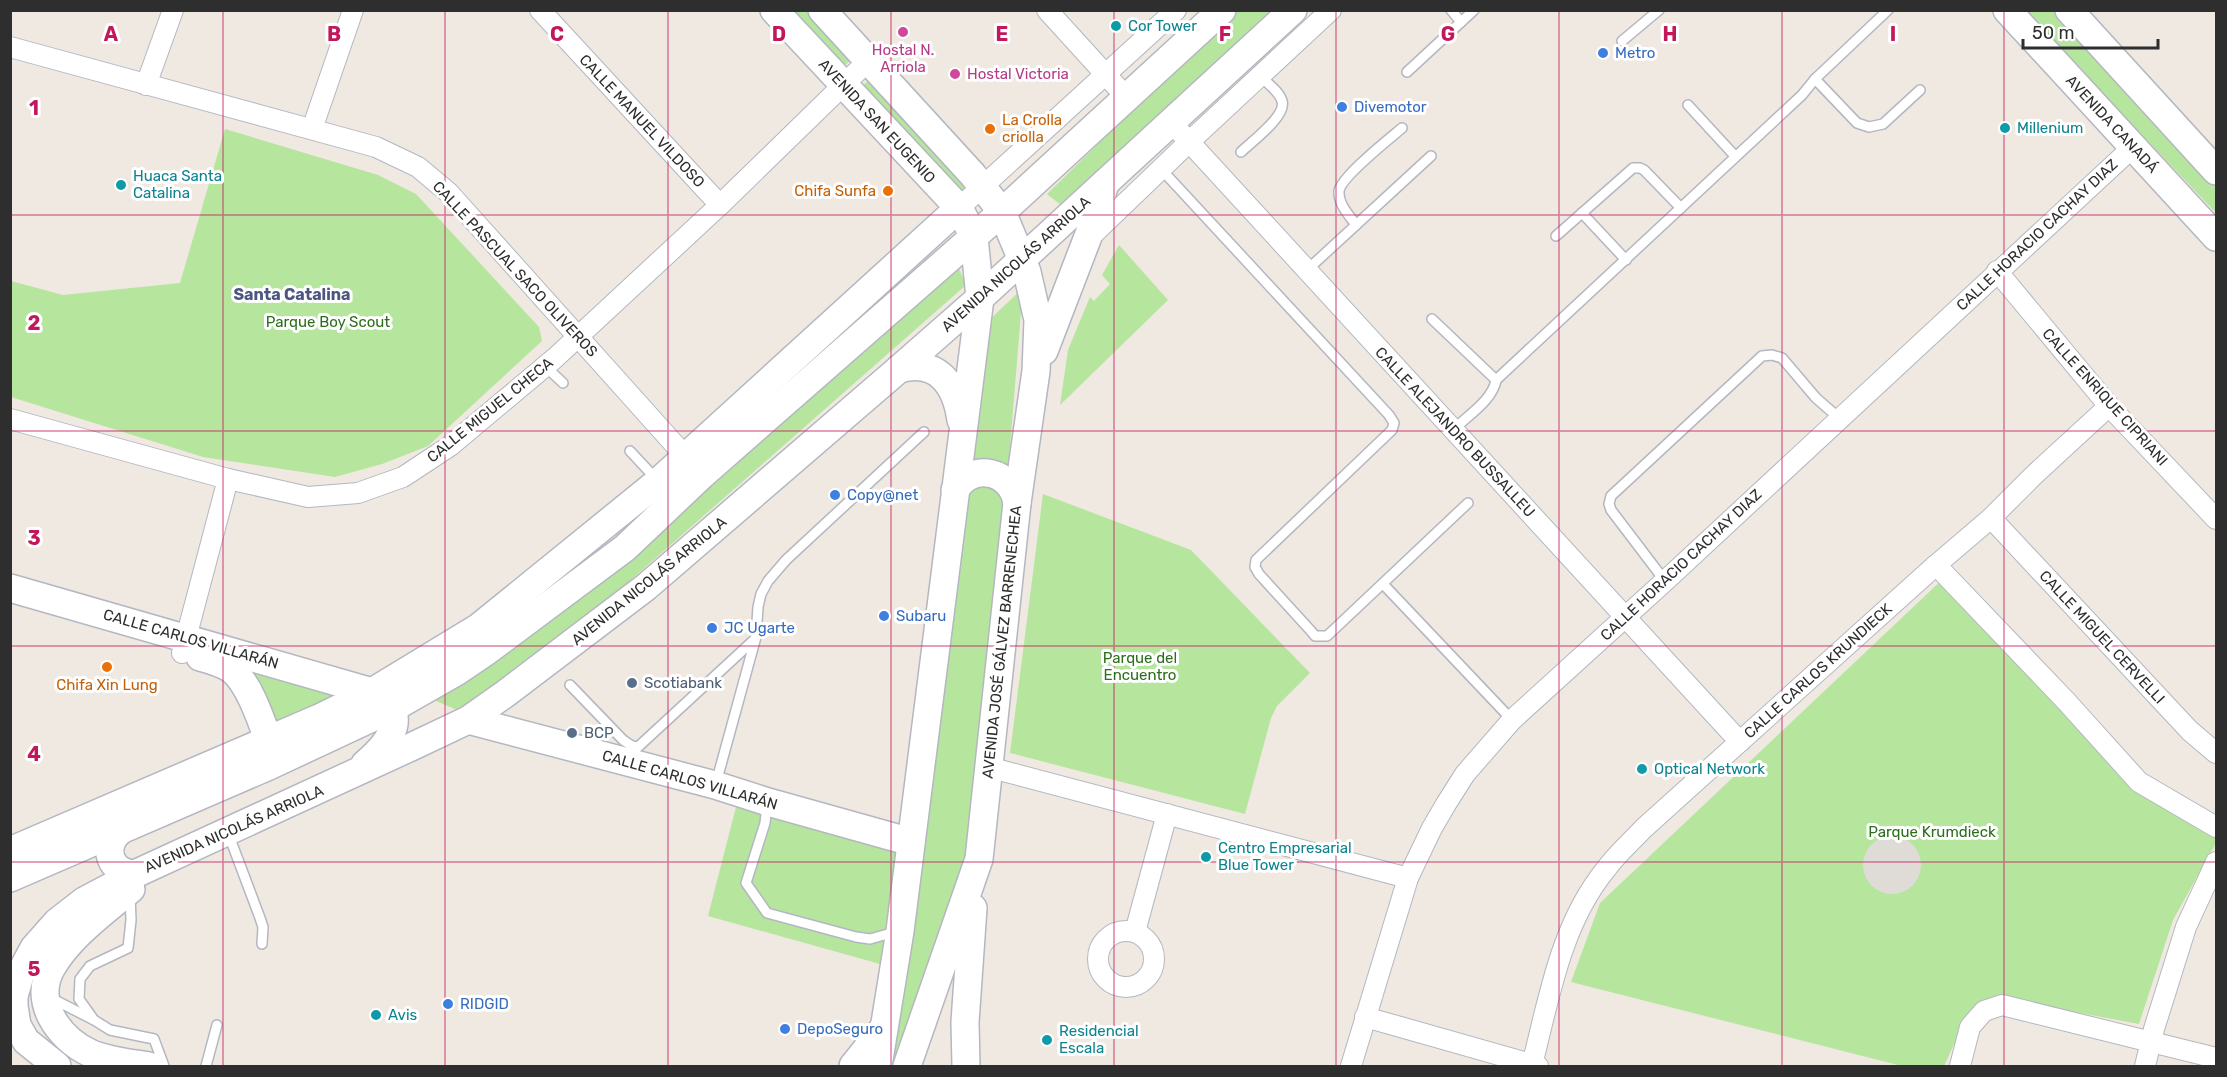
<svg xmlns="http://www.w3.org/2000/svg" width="2227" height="1077" viewBox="0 0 2227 1077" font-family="Rubik,sans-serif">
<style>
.green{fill:#b6e59e}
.plaza{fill:#dfdcd8}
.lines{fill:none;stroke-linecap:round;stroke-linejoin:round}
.lane-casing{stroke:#b4b7c1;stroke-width:12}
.street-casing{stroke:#b4b7c1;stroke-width:22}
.secondary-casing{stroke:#b4b7c1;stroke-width:30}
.lane{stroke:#fff;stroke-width:9}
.street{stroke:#fff;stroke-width:20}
.secondary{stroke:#fff;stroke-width:27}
.grid{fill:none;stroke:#c2185b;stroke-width:1.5;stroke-opacity:0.55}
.culture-dot{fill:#0f9aa8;stroke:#fff;stroke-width:2}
.hotel-dot{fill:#d1479c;stroke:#fff;stroke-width:2}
.shop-dot{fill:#3f7fe0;stroke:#fff;stroke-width:2}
.food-dot{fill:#e8710a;stroke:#fff;stroke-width:2}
.service-dot{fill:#5c6f8a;stroke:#fff;stroke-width:2}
.labels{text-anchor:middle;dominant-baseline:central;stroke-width:6;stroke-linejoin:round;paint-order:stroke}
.culture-label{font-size:15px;fill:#0d838f;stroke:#fff;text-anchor:start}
.hotel-label{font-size:15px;fill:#b23c85;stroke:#fff}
.shop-label{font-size:15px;fill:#366cbe;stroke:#fff;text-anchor:start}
.food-label{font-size:15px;fill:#c56008;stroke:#fff;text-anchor:start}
.street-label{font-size:15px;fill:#2e2e2e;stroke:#fff}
.park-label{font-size:15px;fill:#2c6e1b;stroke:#fff}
.service-label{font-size:15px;fill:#4e5e75;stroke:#fff;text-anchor:start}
.neighbourhood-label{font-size:16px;font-weight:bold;fill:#4d5680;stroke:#fff}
.grid-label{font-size:20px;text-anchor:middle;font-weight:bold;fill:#c2185b;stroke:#fff;stroke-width:6;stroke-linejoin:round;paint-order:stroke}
</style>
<rect width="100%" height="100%" fill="#efe9e1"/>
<g class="green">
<polygon points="788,11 812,11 854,57 841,69"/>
<polygon points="1234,11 1270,11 1062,206 1047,194"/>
<polygon points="2025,11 2055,11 2216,179 2216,213"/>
<polygon points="870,79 970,189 960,199 859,89"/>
<polygon points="225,129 378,175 416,194 539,327 542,341 428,446 382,464 335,477 203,457 11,397 11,281 63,295 180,283"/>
<polygon points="1119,245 1168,300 1060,405 1068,350 1090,297 1094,301 1110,284 1102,275"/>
<polygon points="957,264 966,285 567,636 457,710 427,697"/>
<polygon points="1023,288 982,789 959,900 897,1066 888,1066 987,322"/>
<polygon points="1043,494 1191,550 1310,673 1277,706 1271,718 1245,814 1010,753"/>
<polygon points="1944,578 2131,783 2216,832 2216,843 2173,920 2139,1024 1994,997 1968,1014 1944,1066 1902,1066 1571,982 1600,903"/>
<polygon points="242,663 354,691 276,729"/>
<polygon points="736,807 897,851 880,964 708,916"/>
</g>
<circle class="plaza" cx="1892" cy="865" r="29"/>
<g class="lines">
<g class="lane-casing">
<g id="lane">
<polyline points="1451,10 1461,22"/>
<polyline points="1622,41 1659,10"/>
<polyline points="1407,72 1474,10"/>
<polyline points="1815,79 1857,123 1869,127 1883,124 1920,90"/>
<polyline points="1688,105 1735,156"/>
<path d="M 1241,152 C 1251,142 1287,116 1282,101 C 1279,91 1267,83 1260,76"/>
<polyline points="1161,169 1389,415 1394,423 1392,430 1256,560 1255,567 1259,574 1311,631 1315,636 1327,636 1468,503"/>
<polyline points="1582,213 1626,260"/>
<path d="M 1356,225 C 1349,215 1338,204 1339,191 C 1341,177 1389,139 1402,128"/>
<polyline points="1556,236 1633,168 1640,168 1644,170 1681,208"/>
<polyline points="1307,270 1431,156"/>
<polyline points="1432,319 1496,380 1802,95 1815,79 1888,10"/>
<polyline points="545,366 563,383"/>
<path d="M 1453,430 C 1467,416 1493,400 1496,380"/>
<polyline points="630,451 657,480"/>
<polyline points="1665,581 1611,510 1609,504 1611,496 1762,356 1772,355 1782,358 1816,398 1839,418"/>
<polyline points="1383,584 1512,720"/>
<polyline points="570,685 623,740 632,746 638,747 755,639"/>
<polyline points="716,783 756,637 758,607 761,594 768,581 786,560 924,432"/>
<polyline points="767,805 765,823 746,883 767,913 856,937 870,939 895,932"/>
<polyline points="228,833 260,918 263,927 262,944"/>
<polyline points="130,895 131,920 128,948 90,966 80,979 79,999 94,1020 110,1030 154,1039 164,1066"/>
<polyline points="51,998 92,1019"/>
<polyline points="206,1066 217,1025"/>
</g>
</g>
<g class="street-casing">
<g id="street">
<polyline points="540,10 720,205"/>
<polyline points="1047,10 1127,98"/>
<polyline points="10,47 376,147 418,167 449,193 693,465"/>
<polyline points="146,85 173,10"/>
<polyline points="1171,122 1740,742"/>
<polyline points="312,129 353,10"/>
<polyline points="959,208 1176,10"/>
<polyline points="1089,238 1189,142 1331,10"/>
<polyline points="1997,271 2109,406 2216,519"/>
<polyline points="10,419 228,479 308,497 358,493 403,477 450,446 555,358 720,205 869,60"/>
<polyline points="1991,518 2190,731 2216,753"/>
<polyline points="1936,565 2066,701 2139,782 2216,827"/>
<polyline points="182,653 228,479"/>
<polyline points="988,767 1408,878"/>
<circle cx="1126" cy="959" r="28"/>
<polyline points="1135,932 1167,814"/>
<polyline points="1365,1017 1538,1066"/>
<path d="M 1532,1065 C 1549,998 1561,924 1606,869 C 1617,854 1631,842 1644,828 L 1936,565 L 1991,518 L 2033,476 L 2109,406"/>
<polyline points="1351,1066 1408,878 1432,828 1446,804 1465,774 1512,720 1665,581 2133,147"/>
<polyline points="1960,1066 1970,1027 1984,1011 2002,1005 2216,1058"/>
<polyline points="2145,1066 2154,1029 2186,927 2216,862"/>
</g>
</g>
<g class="secondary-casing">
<g id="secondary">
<polyline points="774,10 959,208 974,237 980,298 900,931 878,1066"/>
<polyline points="822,10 973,175 1002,212 1027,272 1038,320 1036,371 1017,503 979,859 907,1066"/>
<polyline points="2007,10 2216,237"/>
<polyline points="2069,10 2216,171"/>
<polyline points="1044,351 1089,234 1105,184"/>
<path d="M 899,369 C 938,358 956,385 961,420"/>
<path d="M 955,490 C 973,461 1012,471 1017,503"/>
<path d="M 10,588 L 372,692 C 412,713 391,742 365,764"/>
<path d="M 200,657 C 211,660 222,663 231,669 C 251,684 264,729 273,753 L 272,757"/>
<polyline points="468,720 715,785 768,802 911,842"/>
<path d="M 120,831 C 101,847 110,873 135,874"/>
<polyline points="10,851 319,718 372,692 479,627 659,481 959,208"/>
<polyline points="10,878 269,766 393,708 456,672 487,651 625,548 702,475 1002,212 1222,10"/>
<path d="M 131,889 C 104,912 70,936 52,967 C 32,1001 58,1038 90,1053 C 108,1061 130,1063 149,1066"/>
<polyline points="57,1066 26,1041 17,1025 14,1006 14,996 21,972 34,948 57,922 84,901 135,874 411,747 468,720 505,694 646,587 899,369 980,298 1293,10"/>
<polyline points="853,1066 882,1030"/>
<polyline points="966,1066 965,1022 973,908"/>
</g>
</g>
<use href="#lane" class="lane"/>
<use href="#street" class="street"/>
<use href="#secondary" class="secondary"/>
</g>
<path class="grid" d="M 223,10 L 223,1066M 445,10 L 445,1066M 668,10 L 668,1066M 891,10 L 891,1066M 1114,10 L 1114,1066M 1336,10 L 1336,1066M 1559,10 L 1559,1066M 1782,10 L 1782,1066M 2004,10 L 2004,1066M 10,215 L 2216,215M 10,431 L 2216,431M 10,646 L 2216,646M 10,862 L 2216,862"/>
<g class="culture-dot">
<circle cx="1116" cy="26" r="6"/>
<circle cx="2005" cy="128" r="6"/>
<circle cx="121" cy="185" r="6"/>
<circle cx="1642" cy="769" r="6"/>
<circle cx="1206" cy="857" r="6"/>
<circle cx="376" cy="1015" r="6"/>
<circle cx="1047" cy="1040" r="6"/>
</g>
<g class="hotel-dot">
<circle cx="903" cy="32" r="6"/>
<circle cx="955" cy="74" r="6"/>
</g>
<g class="shop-dot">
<circle cx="1603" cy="53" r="6"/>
<circle cx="1342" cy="107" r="6"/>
<circle cx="835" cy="495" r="6"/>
<circle cx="884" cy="616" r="6"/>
<circle cx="712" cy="628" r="6"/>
<circle cx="448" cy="1004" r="6"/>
<circle cx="785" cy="1029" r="6"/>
</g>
<g class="food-dot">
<circle cx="990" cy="129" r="6"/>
<circle cx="888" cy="191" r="6"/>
<circle cx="107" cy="667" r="6"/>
</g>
<g class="service-dot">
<circle cx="632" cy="683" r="6"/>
<circle cx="572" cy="733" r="6"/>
</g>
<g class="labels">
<g class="culture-label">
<text x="1128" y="26">Cor Tower</text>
<text x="2017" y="128">Millenium</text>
<text x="133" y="176">Huaca Santa<tspan x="133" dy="17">Catalina</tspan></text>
<text x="1654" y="769">Optical Network</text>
<text x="1218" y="848">Centro Empresarial<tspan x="1218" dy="17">Blue Tower</tspan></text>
<text x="388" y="1015">Avis</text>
<text x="1059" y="1031">Residencial<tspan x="1059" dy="17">Escala</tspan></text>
</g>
<g class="hotel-label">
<text x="903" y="50">Hostal N.<tspan x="903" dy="17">Arriola</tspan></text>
<text x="967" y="74" text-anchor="start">Hostal Victoria</text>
</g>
<g class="shop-label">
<text x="1615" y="53">Metro</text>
<text x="1354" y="107">Divemotor</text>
<text x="847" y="495">Copy@net</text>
<text x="896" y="616">Subaru</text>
<text x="724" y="628">JC Ugarte</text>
<text x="460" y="1004">RIDGID</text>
<text x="797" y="1029">DepoSeguro</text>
</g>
<g class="food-label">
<text x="1002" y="120">La Crolla<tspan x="1002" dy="17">criolla</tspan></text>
<text x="876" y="191" text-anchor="end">Chifa Sunfa</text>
<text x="107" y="685" text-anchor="middle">Chifa Xin Lung</text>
</g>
<g class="street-label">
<text transform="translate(642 121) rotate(47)">CALLE MANUEL VILDOSO</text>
<text transform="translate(877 121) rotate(47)">AVENIDA SAN EUGENIO</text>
<text transform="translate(2112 124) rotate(47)">AVENIDA CANADÁ</text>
<text transform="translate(2037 235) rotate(-43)">CALLE HORACIO CACHAY DIAZ</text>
<text transform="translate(1016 264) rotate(-42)">AVENIDA NICOLÁS ARRIOLA</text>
<text transform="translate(515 269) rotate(47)">CALLE PASCUAL SACO OLIVEROS</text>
<text transform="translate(2105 397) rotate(48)">CALLE ENRIQUE CIPRIANI</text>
<text transform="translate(490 410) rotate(-39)">CALLE MIGUEL CHECA</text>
<text transform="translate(1455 432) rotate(47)">CALLE ALEJANDRO BUSSALLEU</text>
<text transform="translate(1681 565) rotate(-43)">CALLE HORACIO CACHAY DIAZ</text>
<text transform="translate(649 581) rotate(-39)">AVENIDA NICOLÁS ARRIOLA</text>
<text transform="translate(2102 637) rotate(47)">CALLE MIGUEL CERVELLI</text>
<text transform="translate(191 639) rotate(16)">CALLE CARLOS VILLARÁN</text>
<text transform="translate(1002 642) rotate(-84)">AVENIDA JOSÉ GÁLVEZ BARRENECHEA</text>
<text transform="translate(1818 671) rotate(-42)">CALLE CARLOS KRUNDIECK</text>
<text transform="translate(690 780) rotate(16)">CALLE CARLOS VILLARÁN</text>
<text transform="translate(234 829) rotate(-24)">AVENIDA NICOLÁS ARRIOLA</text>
</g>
<g class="park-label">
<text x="328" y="322">Parque Boy Scout</text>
<text x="1140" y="658">Parque del<tspan x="1140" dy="17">Encuentro</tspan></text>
<text x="1932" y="832">Parque Krumdieck</text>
</g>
<g class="service-label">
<text x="644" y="683">Scotiabank</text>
<text x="584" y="733">BCP</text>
</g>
<g class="neighbourhood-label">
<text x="292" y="294">Santa Catalina</text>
</g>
</g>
<g class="grid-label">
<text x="111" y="41">A</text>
<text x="334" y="41">B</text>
<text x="557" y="41">C</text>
<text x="779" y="41">D</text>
<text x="1002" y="41">E</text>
<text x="1225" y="41">F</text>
<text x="1448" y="41">G</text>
<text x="1670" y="41">H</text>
<text x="1893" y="41">I</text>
<text x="34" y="115">1</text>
<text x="34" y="330">2</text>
<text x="34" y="545">3</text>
<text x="34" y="761">4</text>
<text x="34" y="976">5</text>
</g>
<rect width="2227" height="1077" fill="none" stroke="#2e2e2e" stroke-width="24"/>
<path d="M2023 39v9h135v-9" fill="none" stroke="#2e2e2e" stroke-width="3"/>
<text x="2032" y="39" font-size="18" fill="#2e2e2e" stroke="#ffffff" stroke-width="4.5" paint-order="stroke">50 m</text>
</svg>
